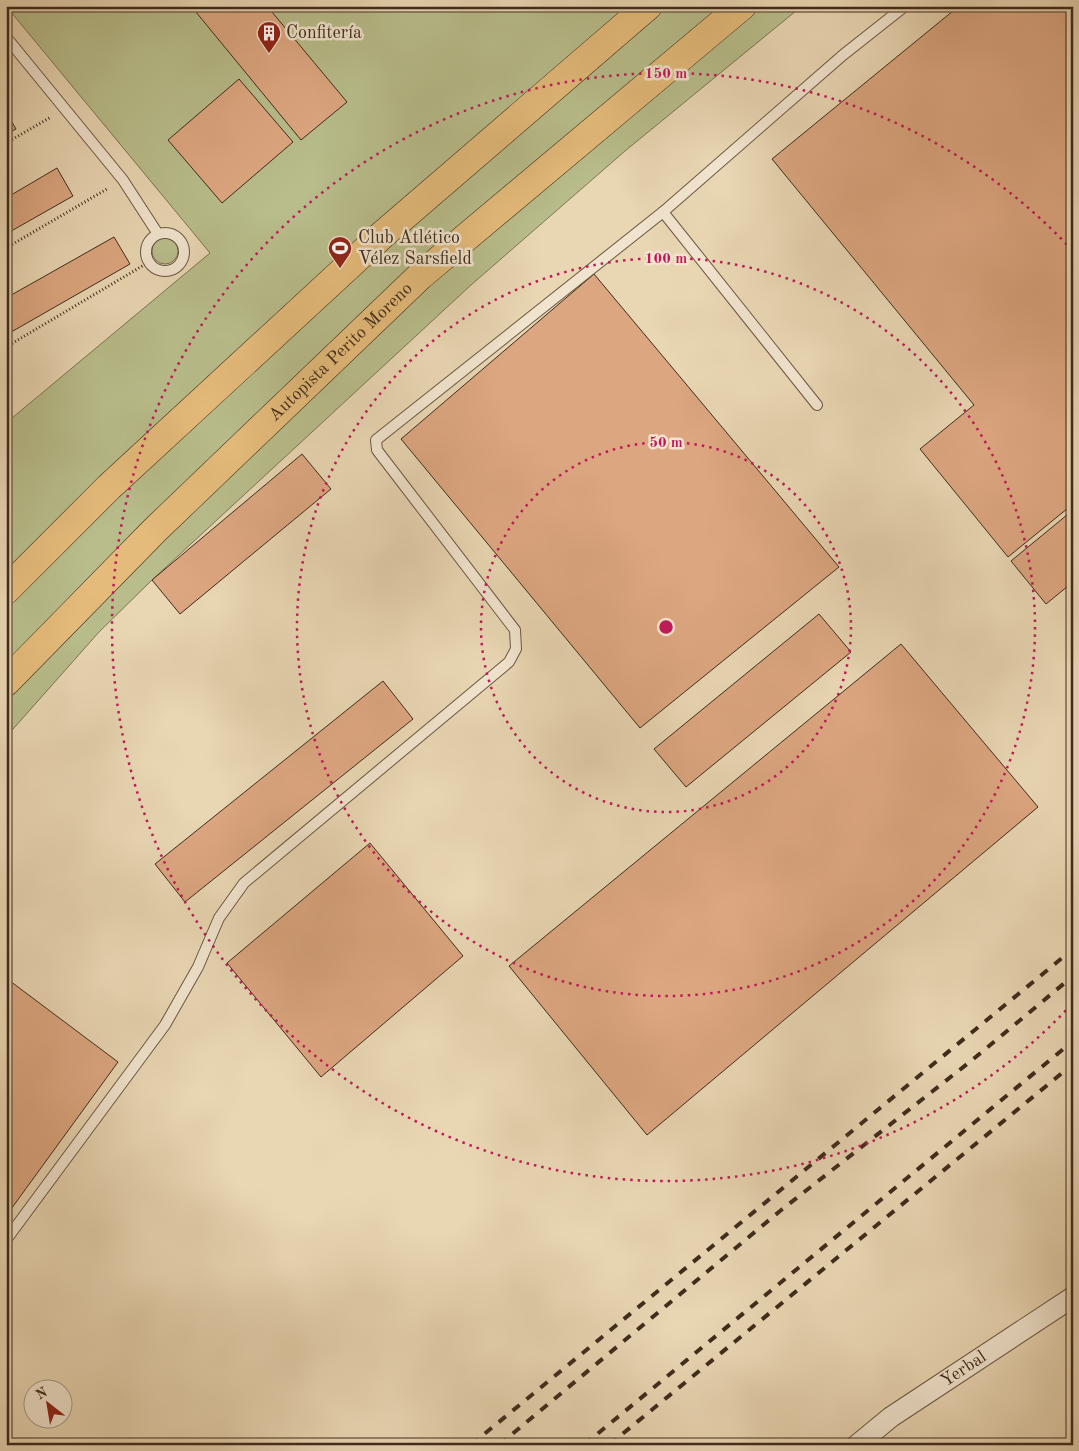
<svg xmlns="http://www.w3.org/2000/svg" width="1079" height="1451" viewBox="0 0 1079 1451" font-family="'Old Standard TT',serif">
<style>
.green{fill:#b8bd8b;stroke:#7c7454}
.building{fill:#dca680;stroke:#3f2b1c}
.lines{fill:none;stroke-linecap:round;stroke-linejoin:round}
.lane-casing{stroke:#6a5642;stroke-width:12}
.street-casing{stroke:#6a5642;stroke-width:22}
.highway-casing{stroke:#3f2b1c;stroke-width:29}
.path{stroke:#3f2b1c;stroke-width:3;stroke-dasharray:1 2.5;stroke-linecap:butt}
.lane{stroke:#f1e4ce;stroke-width:10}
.street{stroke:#f1e4ce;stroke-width:20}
.highway{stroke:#e4bb7a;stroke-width:28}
.rail{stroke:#3f2b1c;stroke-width:4;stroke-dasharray:9 9;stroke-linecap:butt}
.ring{fill:none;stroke:#c2185b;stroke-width:2.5;stroke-dasharray:2.5 5}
.labels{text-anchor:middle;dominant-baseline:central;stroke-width:5;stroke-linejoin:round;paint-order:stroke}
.poi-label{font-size:18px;fill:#3f2b1c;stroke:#f1e4ce;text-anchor:start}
.street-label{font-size:18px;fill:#3f2b1c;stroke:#f1e4ce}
.centre{fill:#c2185b;stroke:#f1e4ce;stroke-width:2.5}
.ring-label{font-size:15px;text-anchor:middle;font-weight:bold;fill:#c2185b;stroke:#f1e4ce;stroke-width:5;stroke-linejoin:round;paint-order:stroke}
</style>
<rect width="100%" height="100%" fill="#e9d6b3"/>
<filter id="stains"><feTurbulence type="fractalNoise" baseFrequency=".004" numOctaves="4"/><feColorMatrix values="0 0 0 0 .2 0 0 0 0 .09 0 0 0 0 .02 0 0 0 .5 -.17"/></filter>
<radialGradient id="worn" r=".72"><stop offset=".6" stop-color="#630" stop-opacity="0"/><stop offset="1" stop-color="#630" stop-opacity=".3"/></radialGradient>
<g class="green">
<polygon points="6,6 802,6 625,151 471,285 152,580 99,632 6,737 6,423 210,253"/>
<circle cx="165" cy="251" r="13"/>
</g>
<g class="building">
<polygon points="191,6 267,6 347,102 301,140"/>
<polygon points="959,6 1073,6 1073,504 1008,557 920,449 974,405 772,159"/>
<polygon points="239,79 293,142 222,203 168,140"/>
<polygon points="6,112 16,129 6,134"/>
<polygon points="57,168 73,196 6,234 6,198"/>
<polygon points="114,237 130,264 6,335 6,298"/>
<polygon points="594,274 839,567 640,728 401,439"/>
<polygon points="302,454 331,489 180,614 152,580"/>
<polygon points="1073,510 1073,582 1046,604 1011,561"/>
<polygon points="819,614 851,652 686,787 654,749"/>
<polygon points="901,644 1038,807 647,1135 509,966"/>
<polygon points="383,681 413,719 185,902 155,864"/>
<polygon points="370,843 463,956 321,1077 227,963"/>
<polygon points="6,978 118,1062 6,1216"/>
</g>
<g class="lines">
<g class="lane-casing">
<g id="lane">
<polyline points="6,37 123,180 158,234"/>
<polyline points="663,212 817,405"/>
<circle cx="165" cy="252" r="19"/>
<polyline points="6,1240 165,1025 198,967 219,918 244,883 509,662 516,649 515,630 377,450 376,440 663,212 843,55 905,6"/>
</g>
</g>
<g class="street-casing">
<g id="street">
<path id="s1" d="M 857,1445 L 891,1417 L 1073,1297"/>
</g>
</g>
<g class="highway-casing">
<g id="highway">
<polyline points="6,590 109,487 381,236 648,6"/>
<path id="s2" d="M 6,682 L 155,530 L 420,276 L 742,6"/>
</g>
</g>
<g class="path">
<polyline points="6,143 51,117"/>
<polyline points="6,248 107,189"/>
<polyline points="6,347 149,262"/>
</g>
<use href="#lane" class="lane"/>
<use href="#street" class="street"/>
<use href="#highway" class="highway"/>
<g class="rail">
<polyline points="471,1445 1073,949"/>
<polyline points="499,1445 780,1211 971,1061 1073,976"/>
<polyline points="584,1445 1073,1041"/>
<polyline points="609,1445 1073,1064"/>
</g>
</g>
<g class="ring">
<circle cx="666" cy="627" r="185"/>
<circle cx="666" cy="627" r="369"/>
<path d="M1071 1005A554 554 0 1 1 1071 249"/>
</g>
<defs>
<g id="building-pin" transform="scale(1.25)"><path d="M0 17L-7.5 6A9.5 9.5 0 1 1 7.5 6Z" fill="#8f2418" stroke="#f1e4ce"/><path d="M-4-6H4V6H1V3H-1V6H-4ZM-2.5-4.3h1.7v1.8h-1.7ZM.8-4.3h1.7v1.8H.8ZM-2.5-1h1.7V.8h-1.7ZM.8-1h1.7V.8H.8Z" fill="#fff"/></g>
<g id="stadium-pin" transform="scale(1.25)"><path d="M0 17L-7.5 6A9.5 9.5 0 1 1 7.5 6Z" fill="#8f2418" stroke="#f1e4ce"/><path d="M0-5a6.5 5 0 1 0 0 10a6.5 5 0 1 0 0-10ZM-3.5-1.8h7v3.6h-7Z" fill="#fff"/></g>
</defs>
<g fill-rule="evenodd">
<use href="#building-pin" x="269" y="33"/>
<use href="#stadium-pin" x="340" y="248"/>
</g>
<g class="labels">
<g class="poi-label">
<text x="286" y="33">Confitería</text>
<text x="358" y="238">Club Atlético<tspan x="358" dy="21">Vélez Sarsfield</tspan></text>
</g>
<g class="street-label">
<text stroke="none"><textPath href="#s2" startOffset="470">Autopista Perito Moreno</textPath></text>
<text stroke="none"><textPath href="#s1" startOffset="131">Yerbal</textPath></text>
</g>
</g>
<circle cx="666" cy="627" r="8" class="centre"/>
<g class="ring-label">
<text x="666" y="78">150 m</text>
<text x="666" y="263">100 m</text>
<text x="666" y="447">50 m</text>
</g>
<rect width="1079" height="1451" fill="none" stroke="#e9d6b3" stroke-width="25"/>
<rect x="8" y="8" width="1064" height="1436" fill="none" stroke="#3f2b1c" stroke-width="2.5"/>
<rect x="12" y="12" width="1054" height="1426" fill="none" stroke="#3f2b1c"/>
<g transform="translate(48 1404) rotate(329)"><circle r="24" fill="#f1e4ce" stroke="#aa9a87"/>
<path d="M0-4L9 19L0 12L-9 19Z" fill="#8f2418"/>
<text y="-8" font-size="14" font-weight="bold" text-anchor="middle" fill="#3f2b1c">N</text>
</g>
<rect width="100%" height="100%" filter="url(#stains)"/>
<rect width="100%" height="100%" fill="url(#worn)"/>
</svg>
